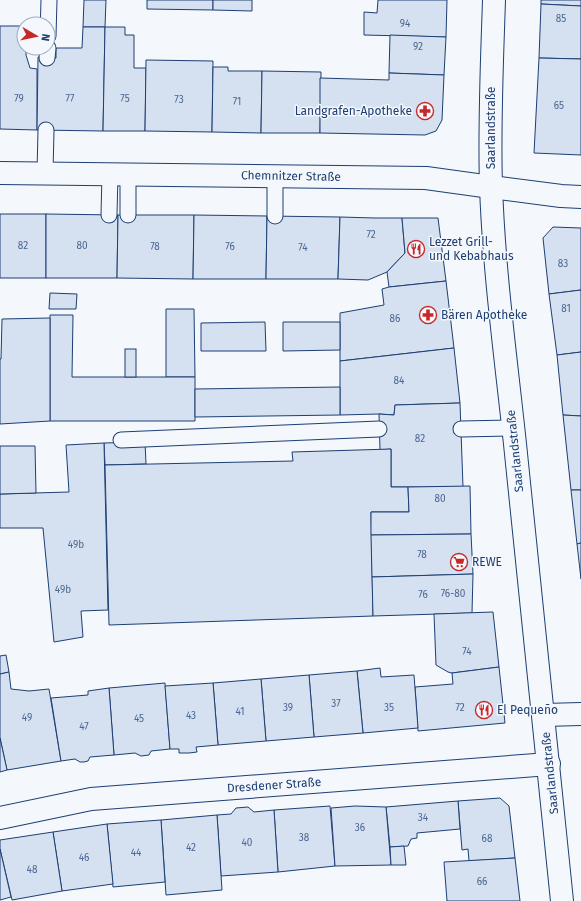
<svg xmlns="http://www.w3.org/2000/svg" width="581" height="901" viewBox="0 0 581 901" font-family="'Fira Sans',sans-serif">
<style>
.building{fill:#d5e0f0;stroke:#1d3f73}
.lines{fill:none;stroke-linecap:round;stroke-linejoin:round}
.service-casing{stroke:#1d3f73;stroke-width:17}
.minor-casing{stroke:#1d3f73;stroke-width:24}
.tertiary-casing{stroke:#1d3f73;stroke-width:24}
.service{stroke:#f4f7fb;stroke-width:15}
.minor{stroke:#f4f7fb;stroke-width:22}
.tertiary{stroke:#f4f7fb;stroke-width:22}
.labels{text-anchor:middle;dominant-baseline:central;stroke-width:3;stroke-linejoin:round;paint-order:stroke}
.number-label{font-size:10px;fill:#4b6792}
.poi-label{font-size:12px;fill:#1d3f73;stroke:#f4f7fb;text-anchor:start}
.street-label{font-size:12px;fill:#1d3f73;stroke:#f4f7fb}
</style>
<rect width="100%" height="100%" fill="#f4f7fb"/>
<g class="building">
<polygon points="84,0 106,0 105,27 83,27"/>
<polygon points="147,0 213,0 213,10 147,9"/>
<polygon points="213,0 252,0 252,11 213,10"/>
<polygon points="378,0 447,0 446,37 364,35 364,12 377,13"/>
<polygon points="541,0 581,0 581,6 541,4"/>
<polygon points="541,4 581,6 581,59 539,58"/>
<polygon points="0,26 20,26 20,36 24,36 24,48 26,48 26,55 30,68 37,69 37,130 0,129"/>
<polygon points="83,27 105,27 103,131 37,130 38,57 56,58 56,48 82,48"/>
<polygon points="105,27 125,27 125,35 134,35 134,68 146,68 145,131 103,131"/>
<polygon points="390,35 446,37 444,75 389,73"/>
<polygon points="539,58 581,59 581,155 534,153"/>
<polygon points="146,60 213,61 212,132 145,131"/>
<polygon points="213,67 228,67 228,71 262,71 261,133 212,132"/>
<polygon points="262,71 321,72 320,133 261,133"/>
<polygon points="389,73 444,75 442,120 436,131 425,135 320,133 320,78 389,80"/>
<rect x="0" y="214" width="46" height="64"/>
<polygon points="46,214 118,215 117,278 46,278"/>
<polygon points="118,215 194,215 193,279 117,278"/>
<polygon points="194,215 267,216 266,279 193,279"/>
<polygon points="267,216 340,217 338,279 266,279"/>
<polygon points="340,217 375,218 402,218 405,253 387,272 368,280 338,279"/>
<polygon points="402,218 438,218 446,281 389,287 387,272 405,253"/>
<polygon points="553,227 581,228 581,290 549,294 543,238"/>
<polygon points="446,281 454,348 340,361 340,313 384,305 382,289 389,287"/>
<polygon points="581,290 581,352 557,355 549,294"/>
<polygon points="50,293 77,294 76,309 49,309"/>
<polygon points="166,309 194,309 195,377 166,377"/>
<polygon points="50,315 73,315 72,377 195,377 195,421 50,421"/>
<polygon points="50,318 50,421 0,424 0,359 1,359 2,319"/>
<polygon points="265,322 266,351 201,351 201,323"/>
<polygon points="283,322 340,322 340,350 283,351"/>
<polygon points="454,348 460,403 395,405 394,415 379,414 340,415 340,361"/>
<rect x="125" y="349" width="11" height="28"/>
<polygon points="581,352 581,416 563,415 557,355"/>
<polygon points="340,387 340,415 195,417 195,389"/>
<polygon points="460,403 463,487 391,487 391,449 380,450 379,414 394,415 395,405"/>
<polygon points="563,415 581,416 581,490 571,490"/>
<polygon points="145,442 146,464 105,465 104,443"/>
<polygon points="104,443 108,610 81,611 83,637 54,642 43,528 0,528 0,494 69,492 66,445"/>
<polygon points="0,446 35,446 36,493 0,494"/>
<polygon points="391,449 391,487 408,487 409,512 371,512 373,616 109,625 105,465 293,461 292,452"/>
<polygon points="470,486 471,534 371,535 371,512 409,512 408,487"/>
<polygon points="571,490 581,490 581,543 577,544"/>
<polygon points="471,534 473,574 372,577 371,535"/>
<polygon points="581,543 581,579 577,544"/>
<polygon points="473,574 472,613 373,616 372,577"/>
<polygon points="493,612 499,667 452,673 448,672 436,665 434,614"/>
<polygon points="6,655 9,672 0,674 0,656"/>
<polygon points="499,667 505,723 418,731 415,687 453,684 452,673"/>
<polygon points="380,668 381,677 414,675 418,728 363,733 357,671"/>
<polygon points="357,671 363,733 314,737 309,675"/>
<polygon points="9,672 11,689 29,691 49,689 61,761 7,770 0,738 0,674"/>
<polygon points="309,675 314,737 266,741 261,679"/>
<polygon points="261,679 266,741 218,745 213,683"/>
<polygon points="165,683 170,749 151,751 149,755 141,756 135,753 114,755 109,688"/>
<polygon points="213,683 218,745 196,747 197,752 189,753 179,753 179,749 170,749 165,686"/>
<polygon points="109,688 114,755 90,757 88,761 84,762 80,762 75,759 61,761 51,698 88,695 88,691"/>
<polygon points="0,738 7,770 0,772"/>
<polygon points="500,798 509,806 515,858 469,861 468,849 462,850 458,801"/>
<polygon points="458,801 460,829 417,833 417,838 411,839 408,846 390,847 386,807"/>
<polygon points="330,806 335,866 278,872 274,810"/>
<polygon points="355,806 386,807 391,865 335,866 331,808"/>
<polygon points="248,807 254,812 274,810 278,872 221,876 217,815 231,814 236,808"/>
<polygon points="217,815 222,890 166,895 161,820"/>
<polygon points="161,820 165,882 113,887 107,824"/>
<polygon points="107,824 113,884 62,891 53,832"/>
<polygon points="53,832 62,891 12,900 0,849 0,840"/>
<polygon points="404,846 406,865 391,865 390,847"/>
<polygon points="0,849 11,897 0,900"/>
<polygon points="515,858 520,901 447,901 444,862"/>
</g>
<g class="lines">
<g class="service-casing">
<g id="service">
<polyline points="48,36 49,0"/>
<polyline points="47,58 48,48"/>
<polyline points="45,173 46,130"/>
<polyline points="109,215 110,174"/>
<polyline points="128,215 128,175"/>
<polyline points="275,216 275,176"/>
<polyline points="461,429 513,428"/>
<polyline points="121,440 379,429"/>
</g>
</g>
<g class="minor-casing">
<g id="minor">
<polyline points="0,173 426,178 491,187 561,196 581,197"/>
<polyline points="544,715 581,714"/>
<polyline points="0,818 91,799 549,764"/>
</g>
</g>
<g class="tertiary-casing">
<path id="tertiary" d="M 494,0 C 492,62 489,124 491,186 C 494,273 506,359 515,444 C 531,597 547,749 562,901"/>
</g>
<use href="#service" class="service"/>
<use href="#minor" class="minor"/>
<use href="#tertiary" class="tertiary"/>
</g>
<defs>
<g id="pharmacy-ring" transform="scale(0.9)"><circle r="9.5" fill="#f4f7fb" stroke="#c62828" stroke-width="1.5"/><path d="M-2-6h4v4h4v4h-4v4h-4v-4h-4v-4h4Z" fill="#c62828"/></g>
<g id="restaurant-ring" transform="scale(0.9)"><circle r="9.5" fill="#f4f7fb" stroke="#c62828" stroke-width="1.5"/><path d="M-5-6h1v4h1v-4h1v4h1v-4h1v5L-1.5 .5V6h-2V.5L-5-1ZM5-6V6H3V1.5H1.5Q1.5-4 5-6Z" fill="#c62828"/></g>
<g id="supermarket-ring" transform="scale(0.9)"><circle r="9.5" fill="#f4f7fb" stroke="#c62828" stroke-width="1.5"/><path d="M-6-5.5h2.5l.6 2H6L4.5 2H-2.5L-4.4-4H-6ZM-1.5 3.2a1.3 1.3 0 1 0 .1 0ZM3 3.2a1.3 1.3 0 1 0 .1 0Z" fill="#c62828"/></g>
</defs>
<g fill-rule="evenodd">
<use href="#pharmacy-ring" x="425" y="111"/>
<use href="#restaurant-ring" x="416" y="249"/>
<use href="#pharmacy-ring" x="428" y="315"/>
<use href="#supermarket-ring" x="459" y="562"/>
<use href="#restaurant-ring" x="484" y="710"/>
</g>
<g class="labels">
<g class="number-label">
<text x="561" y="19">85</text>
<text x="405" y="24">94</text>
<text x="418" y="47">92</text>
<text x="19" y="99">79</text>
<text x="70" y="99">77</text>
<text x="125" y="99">75</text>
<text x="179" y="100">73</text>
<text x="237" y="102">71</text>
<text x="559" y="106">65</text>
<text x="371" y="235">72</text>
<text x="23" y="246">82</text>
<text x="82" y="246">80</text>
<text x="155" y="247">78</text>
<text x="230" y="247">76</text>
<text x="303" y="248">74</text>
<text x="563" y="264">83</text>
<text x="566" y="309">81</text>
<text x="395" y="319">86</text>
<text x="399" y="381">84</text>
<text x="420" y="439">82</text>
<text x="440" y="499">80</text>
<text x="76" y="545">49b</text>
<text x="422" y="555">78</text>
<text x="63" y="590">49b</text>
<text x="453" y="594">76-80</text>
<text x="423" y="595">76</text>
<text x="467" y="652">74</text>
<text x="336" y="704">37</text>
<text x="288" y="708">39</text>
<text x="389" y="708">35</text>
<text x="460" y="708">72</text>
<text x="240" y="712">41</text>
<text x="191" y="716">43</text>
<text x="27" y="718">49</text>
<text x="139" y="719">45</text>
<text x="84" y="727">47</text>
<text x="423" y="818">34</text>
<text x="360" y="828">36</text>
<text x="304" y="838">38</text>
<text x="487" y="839">68</text>
<text x="247" y="843">40</text>
<text x="191" y="848">42</text>
<text x="136" y="853">44</text>
<text x="84" y="858">46</text>
<text x="32" y="870">48</text>
<text x="482" y="882">66</text>
</g>
<g class="poi-label">
<text x="412" y="111" text-anchor="end">Landgrafen-Apotheke</text>
<text x="429" y="242">Lezzet Grill-<tspan x="429" dy="14">und Kebabhaus</tspan></text>
<text x="441" y="315">Bären Apotheke</text>
<text x="472" y="562">REWE</text>
<text x="497" y="710">El Pequeño</text>
</g>
<g class="street-label">
<text transform="translate(491 128) rotate(-90)">Saarlandstraße</text>
<text transform="translate(291 176) rotate(1)">Chemnitzer Straße</text>
<text transform="translate(515 451) rotate(-96)">Saarlandstraße</text>
<text transform="translate(550 773) rotate(-96)">Saarlandstraße</text>
<text transform="translate(274 785) rotate(-4)">Dresdener Straße</text>
</g>
</g>
<g transform="translate(36 36) rotate(99)"><circle r="19" fill="#f4f7fb" stroke="#9eadc5"/>
<path d="M0-3L7 15L0 10L-7 15Z" fill="#c62828"/>
<text y="-6" font-size="11" font-weight="bold" text-anchor="middle" fill="#1d3f73">N</text>
</g>
</svg>
